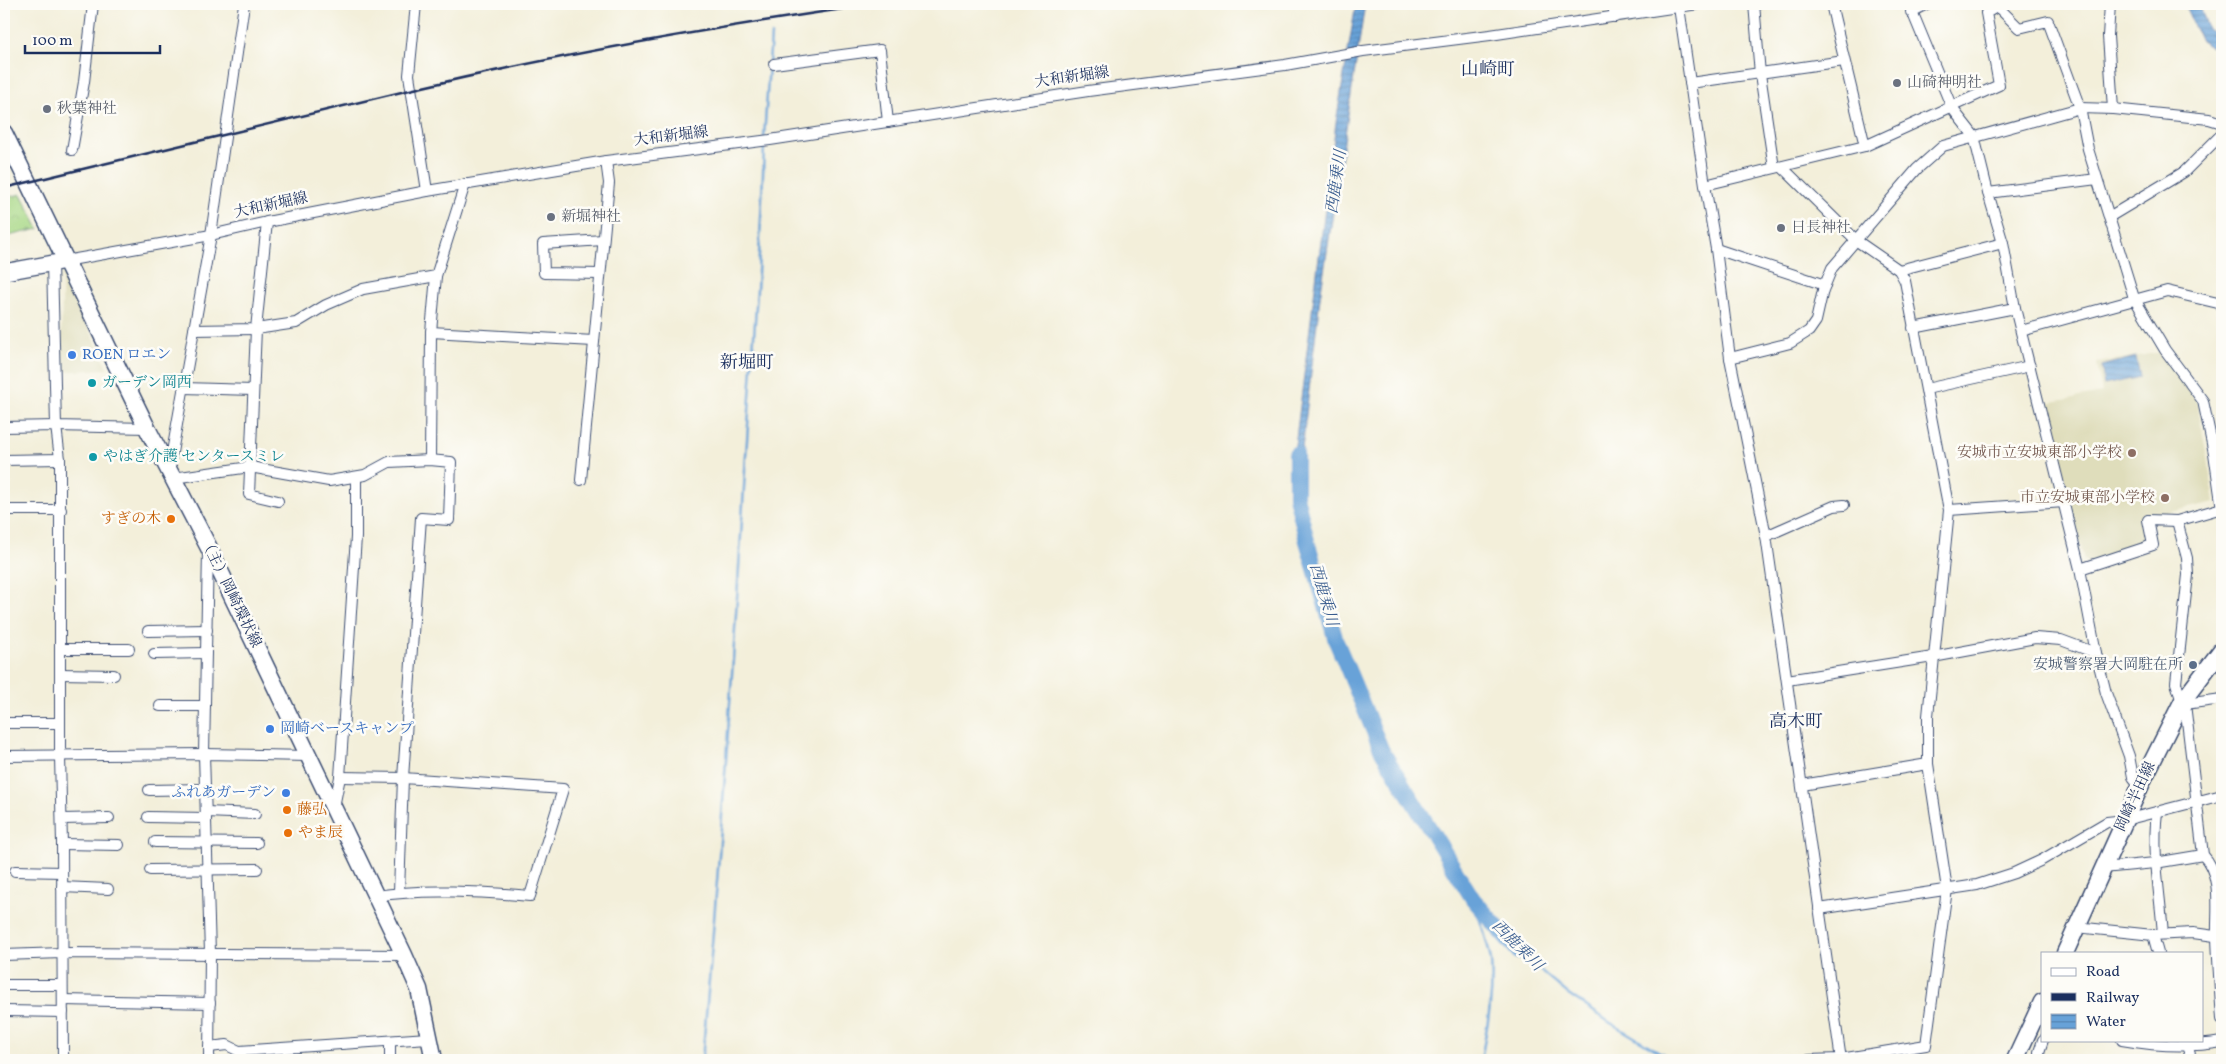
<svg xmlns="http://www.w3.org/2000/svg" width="2226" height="1064" viewBox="0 0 2226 1064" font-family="Vollkorn,'Noto Serif JP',serif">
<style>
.built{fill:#dfddbb}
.park{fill:url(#park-crowns);stroke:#628472}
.water{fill:url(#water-rules);stroke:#42689b}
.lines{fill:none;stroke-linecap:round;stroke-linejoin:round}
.stream{stroke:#68a2d8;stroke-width:2.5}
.river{stroke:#68a2d8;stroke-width:16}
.street-casing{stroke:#3b4c71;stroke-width:12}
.secondary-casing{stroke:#3b4c71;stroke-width:18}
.primary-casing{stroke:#3b4c71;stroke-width:19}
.street{stroke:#fff;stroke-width:10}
.secondary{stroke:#fff;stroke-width:15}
.primary{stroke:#fff;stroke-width:16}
.rail{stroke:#1b2f5e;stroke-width:2.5}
.worship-dot{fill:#6b7280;stroke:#fdfcf7;stroke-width:2}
.shop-dot{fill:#3f7fe0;stroke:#fdfcf7;stroke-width:2}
.culture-dot{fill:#0f9aa8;stroke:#fdfcf7;stroke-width:2}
.education-dot{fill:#8d6e63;stroke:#fdfcf7;stroke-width:2}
.food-dot{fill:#e8710a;stroke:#fdfcf7;stroke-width:2}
.service-dot{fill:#5c6f8a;stroke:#fdfcf7;stroke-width:2}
.labels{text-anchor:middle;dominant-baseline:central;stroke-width:5;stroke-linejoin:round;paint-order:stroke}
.street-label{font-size:15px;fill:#1b2f5e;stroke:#fdfcf7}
.worship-label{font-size:15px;fill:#5b616d;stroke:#fdfcf7;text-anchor:start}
.shop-label{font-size:15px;fill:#366cbe;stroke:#fdfcf7;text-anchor:start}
.culture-label{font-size:15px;fill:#0d838f;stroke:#fdfcf7;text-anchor:start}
.education-label{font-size:15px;fill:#785e54;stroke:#fdfcf7;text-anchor:end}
.food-label{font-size:15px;fill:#c56008;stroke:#fdfcf7;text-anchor:start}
.service-label{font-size:15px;fill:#4e5e75;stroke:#fdfcf7;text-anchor:end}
.water-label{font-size:16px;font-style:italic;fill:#3a5d8f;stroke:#fdfcf7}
.quarter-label{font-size:18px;fill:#1b2f5e;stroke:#fdfcf7}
</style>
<defs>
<pattern id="park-crowns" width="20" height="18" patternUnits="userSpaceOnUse" patternTransform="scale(1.25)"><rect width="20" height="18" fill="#a8d886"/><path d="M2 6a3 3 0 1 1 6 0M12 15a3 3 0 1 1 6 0" fill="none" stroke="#90ba76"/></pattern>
<pattern id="water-rules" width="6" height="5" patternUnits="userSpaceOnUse" patternTransform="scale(1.25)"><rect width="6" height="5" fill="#68a2d8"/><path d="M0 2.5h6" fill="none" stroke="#5584b2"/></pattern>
</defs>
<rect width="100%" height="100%" fill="#fdfcf7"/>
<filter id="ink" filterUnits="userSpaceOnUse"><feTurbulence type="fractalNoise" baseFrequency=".02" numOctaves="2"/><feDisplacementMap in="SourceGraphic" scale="10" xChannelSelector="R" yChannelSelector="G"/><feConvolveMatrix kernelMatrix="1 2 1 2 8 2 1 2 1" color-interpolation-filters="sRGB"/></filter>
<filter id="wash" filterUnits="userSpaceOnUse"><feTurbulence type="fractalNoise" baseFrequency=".0096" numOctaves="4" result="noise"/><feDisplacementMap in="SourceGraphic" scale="20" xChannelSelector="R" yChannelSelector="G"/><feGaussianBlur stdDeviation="1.12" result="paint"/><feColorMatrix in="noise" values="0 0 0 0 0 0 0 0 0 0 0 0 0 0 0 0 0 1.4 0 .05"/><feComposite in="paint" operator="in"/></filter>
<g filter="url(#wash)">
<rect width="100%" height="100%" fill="#f3efda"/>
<g class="built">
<polygon points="63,272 108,369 60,372"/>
<polygon points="2161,352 2197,402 2215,502 2144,518 2152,541 2089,563 2084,560 2046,403 2102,393 2097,363"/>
</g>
<polygon class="park" points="21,194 39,229 4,237 4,198"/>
<g class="water">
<polygon points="1356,4 1365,4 1320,298 1299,474 1291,477 1336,122"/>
<polygon points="2184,4 2199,4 2208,29 2222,38 2222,53 2201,41"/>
<polygon points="2136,357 2140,377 2104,385 2102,366"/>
</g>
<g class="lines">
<g class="stream">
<polyline points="764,138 771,35"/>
<path d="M 1473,899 C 1479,919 1488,940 1491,961 C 1494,994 1487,1028 1481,1060"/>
<polyline points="1519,952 1567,993 1609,1022 1673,1060"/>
<path d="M 702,1060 C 720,864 733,668 745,471 C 752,362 761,253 764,144"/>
</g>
<polyline class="river" points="1296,454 1296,496 1307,541 1336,641 1382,751 1473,899 1519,952"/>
</g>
</g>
<g filter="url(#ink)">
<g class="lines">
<g class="street-casing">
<g id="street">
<polyline points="416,4 409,75 427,191"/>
<polyline points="1613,4 1615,17"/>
<polyline points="1754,4 1760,74 1774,168"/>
<polyline points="1831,4 1865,146"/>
<polyline points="1909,4 1952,108 1974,136 1988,193 2003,243 2015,308 2080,569 2096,653 2106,693 2129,756 2133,777 2140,786"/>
<polyline points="1995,4 2019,28 2048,21 2080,108 2088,149 2134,298 2165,350 2203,401 2214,453 2222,509"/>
<polyline points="2110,4 2108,36 2113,109"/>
<polyline points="1679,7 1705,185 1716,249 1730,358 1766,536 1841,1060"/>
<polyline points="1911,12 1927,4"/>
<polyline points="774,64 880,50 888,122"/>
<polyline points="1690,83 1844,61"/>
<polyline points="72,150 84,82 93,4"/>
<polyline points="1782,167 1857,241 1899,270 1905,281 1949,510 1928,716 1928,764 1947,889 1926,1045 1840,1059 1809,1060"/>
<polyline points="1705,185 1865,146 1999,85 1986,13 2002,4"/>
<polyline points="1988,193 2097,179"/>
<polyline points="2109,217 2184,172 2222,134"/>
<polyline points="267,222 256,329 249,494 278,501"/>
<polyline points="1716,249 1825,285"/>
<polyline points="65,261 211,235 267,222 427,191 606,161 770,140 1088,91 1285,65 1363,51 1490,35 1698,4"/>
<polyline points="52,262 56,426 147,428"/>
<polyline points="1899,270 2003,243"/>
<polyline points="600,274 544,273 543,244 603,240"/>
<polyline points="1913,328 2015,308"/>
<polyline points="194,330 256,329 296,323 326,305 363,289 436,276"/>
<polyline points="2021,331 2167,291 2222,304"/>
<polyline points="431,332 594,341"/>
<polyline points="1730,358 1790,343 1809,331 1816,321 1823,290 1832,268 1917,169 1943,146 2080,108 2113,109 2209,119 2222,123"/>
<polyline points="184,388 253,390"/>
<polyline points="1926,389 2030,366"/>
<polyline points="4,427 56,426 60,459 60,756 62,844 63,1060"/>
<polyline points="4,460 60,459"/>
<polyline points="430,460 431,332 436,276 465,184"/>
<polyline points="169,469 211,235 244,4"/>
<polyline points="173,478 250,467 329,481 365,475 389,462 430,460 451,462 449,520 421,518 403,778 399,892"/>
<polyline points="581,480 609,183 606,161"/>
<polyline points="4,510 61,510"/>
<polyline points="1949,510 2064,502"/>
<polyline points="2177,521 2187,558 2188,575 2176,683 2182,702 2185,704 2222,699"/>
<polyline points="1766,536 1834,506 1844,505"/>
<polyline points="208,551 204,754 210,953 209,1060"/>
<polyline points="2080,569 2153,545 2148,520 2177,521 2222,508"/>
<polyline points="148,631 207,630"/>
<polyline points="60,649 129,649"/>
<polyline points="154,654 206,653"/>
<polyline points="60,674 114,675"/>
<polyline points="1787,680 1933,657 2035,638 2061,640 2096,653"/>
<path d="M 2185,704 L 2203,855 C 2223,876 2216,910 2217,937 C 2218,964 2220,991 2222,1019"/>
<polyline points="160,706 205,706"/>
<polyline points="8,723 60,723"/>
<polyline points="4,756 204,754 308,756"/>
<path d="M 340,777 L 403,778 L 563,789 L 530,896 C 482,892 423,888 376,896"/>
<polyline points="1802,785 1928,764"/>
<polyline points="149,790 206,789"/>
<polyline points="334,807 340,777 356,537 356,477"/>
<polyline points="206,812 255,814"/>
<path d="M 2157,812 C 2152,853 2160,893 2163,934"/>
<polyline points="148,817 206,818"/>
<polyline points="62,819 109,818"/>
<polyline points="155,842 257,843"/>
<polyline points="62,844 119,845"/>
<polyline points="2103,868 2155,863 2203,855"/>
<polyline points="150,870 257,869"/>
<polyline points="15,871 62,872"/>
<polyline points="62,887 108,889"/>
<polyline points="1819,909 1977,885 2014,873 2042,860 2107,822 2125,820 2222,795"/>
<polyline points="2076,927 2153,935 2193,933 2222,937"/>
<polyline points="2153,935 2158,953"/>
<polyline points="4,955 62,953 404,955"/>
<polyline points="5,985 62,985"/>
<polyline points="63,1000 210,1003"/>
<polyline points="5,1011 63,1012"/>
<path d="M 2122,1040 C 2156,1046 2188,1048 2222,1042"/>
<polyline points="390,1041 390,1060"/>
<polyline points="2187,1046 2192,1060"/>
<polyline points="209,1047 227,1045 239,1051 428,1038"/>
<polyline points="2040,1060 2039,1052 2043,1040"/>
</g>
</g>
<g class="secondary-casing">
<polyline id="secondary" points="4,272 65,261"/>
</g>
<g class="primary-casing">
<g id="primary">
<polyline points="4,133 147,428 208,546 404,955 419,989 434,1060"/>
<polyline points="2065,953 2144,778 2182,702 2222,649"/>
<polyline points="2015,1060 2042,1002"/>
</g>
</g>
<use href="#street" class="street"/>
<use href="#secondary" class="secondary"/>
<use href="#primary" class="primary"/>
<path class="rail" d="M 4,188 C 141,156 277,121 414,89 C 567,53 722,26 877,4"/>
</g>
</g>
<g class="worship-dot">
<circle cx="1897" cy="83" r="5"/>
<circle cx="47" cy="109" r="5"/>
<circle cx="551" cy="217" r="5"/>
<circle cx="1781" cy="228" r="5"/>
</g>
<g class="shop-dot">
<circle cx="72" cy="355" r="5"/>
<circle cx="270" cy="729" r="5"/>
<circle cx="286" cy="793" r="5"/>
</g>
<g class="culture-dot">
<circle cx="92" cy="383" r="5"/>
<circle cx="93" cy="457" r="5"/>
</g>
<g class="education-dot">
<circle cx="2132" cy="453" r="5"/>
<circle cx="2165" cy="498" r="5"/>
</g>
<g class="food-dot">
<circle cx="171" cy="519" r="5"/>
<circle cx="287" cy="810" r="5"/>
<circle cx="288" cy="833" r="5"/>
</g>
<circle class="service-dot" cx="2193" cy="665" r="5"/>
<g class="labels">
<g class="street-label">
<text transform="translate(1072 78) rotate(-8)">大和新堀線</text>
<text transform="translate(671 137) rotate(-7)">大和新堀線</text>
<text transform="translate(271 206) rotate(-12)">大和新堀線</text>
<text transform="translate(230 593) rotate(64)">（主）岡崎環状線</text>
<text transform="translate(2136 797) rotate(-65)">岡崎半田線</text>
</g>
<g class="worship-label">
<text x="1907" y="83">山碕神明社</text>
<text x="57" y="109">秋葉神社</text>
<text x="561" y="217">新堀神社</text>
<text x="1791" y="228">日長神社</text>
</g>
<g class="shop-label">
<text x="82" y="355">ROEN ロエン</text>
<text x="280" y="729">岡崎ベースキャンプ</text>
<text x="276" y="793" text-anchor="end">ふれあガーデン</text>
</g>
<g class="culture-label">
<text x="102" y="383">ガーデン岡西</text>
<text x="103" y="457">やはぎ介護 センタースミレ</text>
</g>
<g class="education-label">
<text x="2122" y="453">安城市立安城東部小学校</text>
<text x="2155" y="498">市立安城東部小学校</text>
</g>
<g class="food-label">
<text x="161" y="519" text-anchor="end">すぎの木</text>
<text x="297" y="810">藤弘</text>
<text x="298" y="833">やま辰</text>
</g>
<g class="service-label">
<text x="2183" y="665">安城警察署大岡駐在所</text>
</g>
<g class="water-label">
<text transform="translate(1337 182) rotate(-82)">西鹿乗川</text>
<text transform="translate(1323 595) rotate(74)">西鹿乗川</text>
<text transform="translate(1517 946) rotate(45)">西鹿乗川</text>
</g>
<g class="quarter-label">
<text x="1488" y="70">山崎町</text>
<text x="747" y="363">新堀町</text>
<text x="1796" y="722">高木町</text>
</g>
</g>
<rect width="2226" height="1064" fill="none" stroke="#fdfcf7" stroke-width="20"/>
<rect x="2041" y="952" width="162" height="90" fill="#fdfcf7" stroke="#a3aaba"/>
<rect x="2051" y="968" width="25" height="8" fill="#ffffff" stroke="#a3aaba"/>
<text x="2086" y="976" font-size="15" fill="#1b2f5e">Road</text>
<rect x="2051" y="993" width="25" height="8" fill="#1b2f5e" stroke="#a3aaba"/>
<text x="2086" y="1002" font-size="15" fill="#1b2f5e">Railway</text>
<rect x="2051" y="1014" width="25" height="15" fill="url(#water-rules)" stroke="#a3aaba"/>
<text x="2086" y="1026" font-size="15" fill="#1b2f5e">Water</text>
<path d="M25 45v8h135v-8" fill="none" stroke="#1b2f5e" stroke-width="2.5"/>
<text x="32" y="45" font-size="15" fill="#1b2f5e" stroke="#fdfcf7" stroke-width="4" paint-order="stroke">100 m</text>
</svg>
